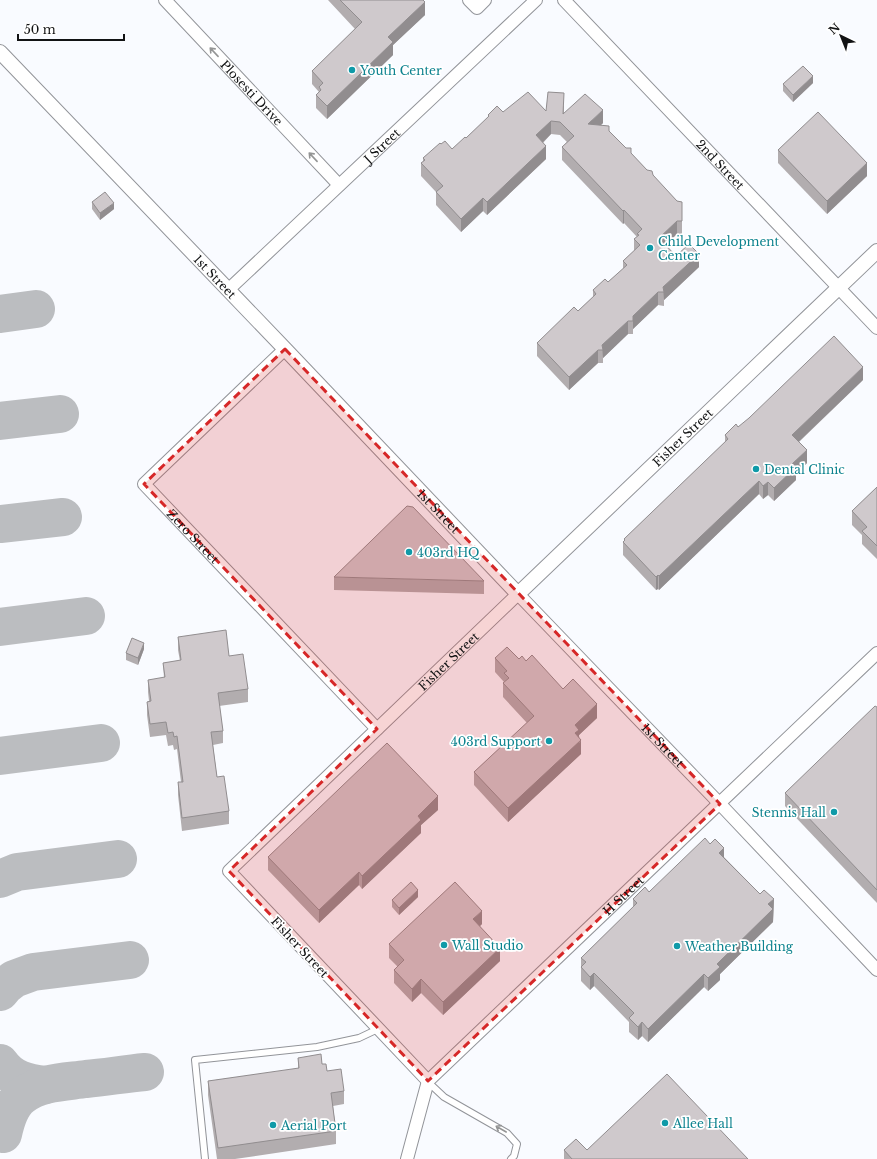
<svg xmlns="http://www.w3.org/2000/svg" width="877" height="1159" viewBox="0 0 877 1159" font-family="'Libre Baskerville',serif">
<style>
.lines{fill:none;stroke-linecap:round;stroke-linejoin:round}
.taxiway{stroke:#bbbdc0;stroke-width:38}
.service-casing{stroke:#929499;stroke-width:8}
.minor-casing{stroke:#929499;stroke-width:14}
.tertiary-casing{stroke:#929499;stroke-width:16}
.service{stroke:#fff;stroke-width:6}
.minor{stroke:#fff;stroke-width:12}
.tertiary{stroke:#fff;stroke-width:14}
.wall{fill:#b2adaf}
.shaded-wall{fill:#918d8f}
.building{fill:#cfc9cc;stroke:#918d8f}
.oneway{stroke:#949595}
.marked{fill:#d62828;fill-opacity:0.2;stroke:#d62828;stroke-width:3;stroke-dasharray:8 5;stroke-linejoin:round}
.culture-dot{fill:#0f9aa8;stroke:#fff;stroke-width:1.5}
.labels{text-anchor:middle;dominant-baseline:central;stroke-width:3.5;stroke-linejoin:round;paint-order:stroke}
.culture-label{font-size:12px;fill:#0d838f;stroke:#fff;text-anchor:start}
.street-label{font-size:12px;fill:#121314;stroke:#fff}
</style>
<rect width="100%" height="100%" fill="#f9fbff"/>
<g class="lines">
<g class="taxiway">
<polyline points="0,314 36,309"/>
<polyline points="0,421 60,414"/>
<polyline points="0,524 63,517"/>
<polyline points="0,627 86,616"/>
<polyline points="0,756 101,743"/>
<polyline points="0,879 17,872 118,859"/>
<polyline points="0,992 5,986 14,979 33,972 130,960"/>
<path d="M 0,1063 C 11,1079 27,1083 45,1085"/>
<path d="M 3,1134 C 6,1120 10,1105 22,1096 C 40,1082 65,1082 86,1079 C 106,1077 125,1074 145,1072"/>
</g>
<g class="service-casing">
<g id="service">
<polyline points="428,1082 444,1097 507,1133 517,1144 514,1156 511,1159"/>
<polyline points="205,1159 195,1060 317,1047 359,1038 378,1029"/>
</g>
</g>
<g class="minor-casing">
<g id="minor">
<path id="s1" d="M 165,0 L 339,185"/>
<polyline points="469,0 477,8 485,0"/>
<path id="s2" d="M 564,0 L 877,328"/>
<path id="s3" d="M 228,290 L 536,0"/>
<path id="s4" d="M 285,349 L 144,484 L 377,729"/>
<path id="s5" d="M 428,1081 L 229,871 L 518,594 L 720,804 L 877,970"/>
<path id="s6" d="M 407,1159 L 428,1081 L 877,653"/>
</g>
</g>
<g class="tertiary-casing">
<g id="tertiary">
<path id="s7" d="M 0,52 L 285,349 L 518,594 L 877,251"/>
</g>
</g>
<use href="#service" class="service"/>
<use href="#minor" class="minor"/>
<use href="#tertiary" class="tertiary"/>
</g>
<g class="wall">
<polygon points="328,0 423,0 425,15 393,45 393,55 327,119 316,108 316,95 319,92 312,84 312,71 355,29"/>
<polygon points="813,83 793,102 783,91 783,84"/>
<polygon points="564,106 564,113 603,123 601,125 609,131 677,201 682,202 682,235 677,234 665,245 676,256 699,267 664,300 664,306 658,305 633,329 633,334 628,334 603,358 603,363 598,363 569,390 537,356 537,343 578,311 593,297 593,290 608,282 623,269 623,261 634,251 634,239 637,237 624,223 623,224 562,160 562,147 567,142 560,135 551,134 543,143 546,159 487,215 483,211 461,232 436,205 436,192 421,176 421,163 423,162 423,158 441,144 452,149 466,138 488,118 488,115 503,112 546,111"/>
<polygon points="778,150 867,176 827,214 778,163"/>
<polygon points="92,202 114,209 100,220 92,209"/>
<polygon points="863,380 799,442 807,463 796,474 796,480 774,501 768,495 763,499 759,494 659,590 658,589 656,590 623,555 623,542 624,541 624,539 725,442 725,435 738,427"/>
<polygon points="877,487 877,559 862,544 862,535 852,525 852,511"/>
<polygon points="334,577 484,581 484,594 334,590"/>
<polygon points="178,637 229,656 248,689 248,702 219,706 223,731 223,743 213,745 217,777 229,811 229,824 182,831 178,795 178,782 181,782 177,749 174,750 173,745 168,746 166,735 150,737 147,715 147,702 149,701 148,692 148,680 164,678 163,663 180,661 178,650"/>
<polygon points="144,649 138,665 126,660 126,653"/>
<polygon points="495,658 519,659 526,661 563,689 597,718 579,735 581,754 508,822 474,785 474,772 527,723 503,697 503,683 504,682 495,672"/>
<polygon points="877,707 877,903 785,806 785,793"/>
<polygon points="438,810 421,825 421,833 362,889 359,885 319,923 268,870 268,857"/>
<polygon points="724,857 760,894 774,899 773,922 720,974 720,980 708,991 704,987 648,1042 642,1036 638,1040 629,1032 629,1022 594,986 590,990 581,981 581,958 633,907 633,899 649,892"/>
<polygon points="418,897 399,915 392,907 392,900"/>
<polygon points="482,924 480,926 500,961 443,1015 421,993 412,1002 394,983 394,970 398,967 389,958 389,944"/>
<polygon points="298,1058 322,1064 327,1071 344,1091 344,1104 333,1106 336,1131 336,1144 235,1159 217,1159 208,1095 208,1081 298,1069"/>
<polygon points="564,1150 587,1150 748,1159 564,1159"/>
</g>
<g class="shaded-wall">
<polygon points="425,2 425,15 393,45 393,55 327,119 327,106 388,37"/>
<polygon points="813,76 813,83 793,102 793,95"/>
<polygon points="603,110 603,123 588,137 588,124"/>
<polygon points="551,121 551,134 536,149 536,135"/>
<polygon points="546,146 546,159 487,215 487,202"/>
<polygon points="867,163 867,176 827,214 827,201"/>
<polygon points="483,198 483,211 461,232 461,219"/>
<polygon points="114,203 114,209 100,220 100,213"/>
<polygon points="624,210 624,223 623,224 623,211"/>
<polygon points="677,221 677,234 659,251 659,238"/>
<polygon points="699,254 699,267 664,300 663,287"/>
<polygon points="658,292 658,305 633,329 633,316"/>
<polygon points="628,321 628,334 603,358 602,345"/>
<polygon points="598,350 598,363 569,390 569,377"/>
<polygon points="863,367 863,380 792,448 792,435"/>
<polygon points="807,450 807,463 796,474 796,480 774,501 774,488 792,464"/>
<polygon points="759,481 759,494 659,590 659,576"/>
<polygon points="768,482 768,495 763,499 763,486"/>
<polygon points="658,575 658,589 656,590 656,577"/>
<polygon points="144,643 144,649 138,665 138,658"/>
<polygon points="597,704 597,718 579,735 579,743 581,740 581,754 508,822 508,808 575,725"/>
<polygon points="438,796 438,810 421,825 421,833 362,889 362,876 418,816"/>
<polygon points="724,848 724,861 719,853"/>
<polygon points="359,872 359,885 319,923 319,910"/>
<polygon points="418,890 418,897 399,915 399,908"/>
<polygon points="774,899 773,922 720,974 720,980 708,991 708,978 717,964 768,904"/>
<polygon points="482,911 482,924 473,933 473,919"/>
<polygon points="500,948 500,961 443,1015 443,1002"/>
<polygon points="594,973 594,986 590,990 590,977"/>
<polygon points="704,974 704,987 648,1042 648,1029"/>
<polygon points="421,979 421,993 412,1002 412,989"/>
<polygon points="642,1022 642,1036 638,1040 638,1027"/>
</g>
<g class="building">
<polygon points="340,0 423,0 425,2 388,37 393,42 327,106 316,95 321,90 319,87 323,83 312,71 362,22"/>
<polygon points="803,66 813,76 793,95 783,84"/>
<polygon points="528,92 546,111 548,92 564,93 563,114 585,94 603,110 588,124 609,126 609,131 626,148 631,148 631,153 647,170 652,171 653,175 677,201 682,202 682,221 677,221 659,238 676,256 689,244 699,254 663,287 664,292 658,292 633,316 633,321 628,321 602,345 603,350 598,350 569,377 537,343 574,307 578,311 596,294 593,290 605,279 608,282 627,265 623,261 640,245 634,239 639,235 637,234 642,229 624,210 623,211 562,147 574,136 560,122 551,121 536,135 546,146 487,202 483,198 461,219 436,192 443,186 421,163 425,160 423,158 440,143 441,144 445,141 452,149 465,137 466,138 489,116 488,115 497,106 503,112"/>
<polygon points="818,112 867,163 827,201 778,150"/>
<polygon points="105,192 114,203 100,213 92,202"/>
<polygon points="834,336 863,367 792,435 807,450 792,464 796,467 774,488 768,482 763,486 759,481 659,576 658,575 656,577 623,542 625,540 624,539 728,439 725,435 736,424 738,427 749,418"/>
<polygon points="877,487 877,546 862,531 867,527 852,511"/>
<polygon points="407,506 413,507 484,581 334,577"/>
<polygon points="226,630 229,656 243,654 248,689 218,693 223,731 211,732 217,777 224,776 229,811 182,818 178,782 183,782 177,736 174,737 173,732 168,733 166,722 150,724 147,702 151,701 148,680 165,677 163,663 181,660 178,637"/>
<polygon points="132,638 144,643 138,658 126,653"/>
<polygon points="507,647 519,659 522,656 526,661 532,655 563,689 573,679 597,704 575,725 579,730 575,733 581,740 508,808 474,772 534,716 503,683 509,678 504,673 507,671 495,658"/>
<polygon points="875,706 877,707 877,890 785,793"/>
<polygon points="387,743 438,796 418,816 421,820 362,876 359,872 319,910 268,857"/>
<polygon points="705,838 710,844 715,839 724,848 719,853 760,894 764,890 774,899 768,904 773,909 717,964 720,967 708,978 704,974 648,1029 642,1022 638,1027 629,1018 634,1013 594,973 590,977 581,967 586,962 581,958 637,903 633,899 645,887 649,892"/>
<polygon points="411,882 418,890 399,908 392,900"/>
<polygon points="455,882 482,911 473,919 500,948 443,1002 421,979 412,989 394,970 404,960 389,944"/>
<polygon points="321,1054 322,1064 326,1064 327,1071 341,1069 344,1091 331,1093 336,1131 218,1148 208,1081 299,1068 298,1058"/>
<polygon points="667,1074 748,1159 572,1159 564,1150 576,1139 587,1150"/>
</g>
<defs><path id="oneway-shaft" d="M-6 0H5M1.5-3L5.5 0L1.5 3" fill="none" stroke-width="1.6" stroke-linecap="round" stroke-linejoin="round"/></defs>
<g class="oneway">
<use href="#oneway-shaft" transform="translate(214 52) rotate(-133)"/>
<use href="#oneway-shaft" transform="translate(313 157) rotate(-133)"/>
<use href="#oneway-shaft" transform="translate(501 1129) rotate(-150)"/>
</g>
<path class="marked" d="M 285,349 L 720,804 L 428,1081 L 229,871 L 377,729 L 144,484 Z"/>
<g class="culture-dot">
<circle cx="352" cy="70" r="4"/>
<circle cx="650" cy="248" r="4"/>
<circle cx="756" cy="469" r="4"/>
<circle cx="409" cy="552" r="4"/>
<circle cx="549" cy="741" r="4"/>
<circle cx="834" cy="812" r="4"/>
<circle cx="444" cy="945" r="4"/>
<circle cx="677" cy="946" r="4"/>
<circle cx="665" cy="1123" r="4"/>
<circle cx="273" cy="1125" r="4"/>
</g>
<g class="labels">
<g class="culture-label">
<text x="360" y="70">Youth Center</text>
<text x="658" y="241">Child Development<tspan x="658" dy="14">Center</tspan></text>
<text x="764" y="469">Dental Clinic</text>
<text x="417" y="552">403rd HQ</text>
<text x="541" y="741" text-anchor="end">403rd Support</text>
<text x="826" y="812" text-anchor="end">Stennis Hall</text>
<text x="452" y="945">Wall Studio</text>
<text x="685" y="946">Weather Building</text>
<text x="673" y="1123">Allee Hall</text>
<text x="281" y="1125">Aerial Port</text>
</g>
<g class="street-label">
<text stroke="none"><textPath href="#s1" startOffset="127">Plosesti Drive</textPath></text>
<text stroke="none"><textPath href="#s3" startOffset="211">J Street</textPath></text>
<text stroke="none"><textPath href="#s2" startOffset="227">2nd Street</textPath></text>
<text stroke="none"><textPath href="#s7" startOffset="311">1st Street</textPath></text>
<text stroke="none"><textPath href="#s7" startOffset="977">Fisher Street</textPath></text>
<text stroke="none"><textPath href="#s7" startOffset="635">1st Street</textPath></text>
<text stroke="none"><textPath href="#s4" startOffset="267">Zero Street</textPath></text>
<text stroke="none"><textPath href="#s5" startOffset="593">Fisher Street</textPath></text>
<text stroke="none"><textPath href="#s5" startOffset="899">1st Street</textPath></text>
<text stroke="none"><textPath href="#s6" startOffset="350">H Street</textPath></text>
<text transform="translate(300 947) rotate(47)">Fisher Street</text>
</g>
</g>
<g transform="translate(841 36) rotate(317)" stroke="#ffffff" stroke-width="3" paint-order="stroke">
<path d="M0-3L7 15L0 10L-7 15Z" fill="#121314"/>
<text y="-6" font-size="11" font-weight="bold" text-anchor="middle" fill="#121314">N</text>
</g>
<path d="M18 34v6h106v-6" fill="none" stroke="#121314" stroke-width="2"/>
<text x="24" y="34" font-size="12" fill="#121314" stroke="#ffffff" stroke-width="3" paint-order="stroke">50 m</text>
</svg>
